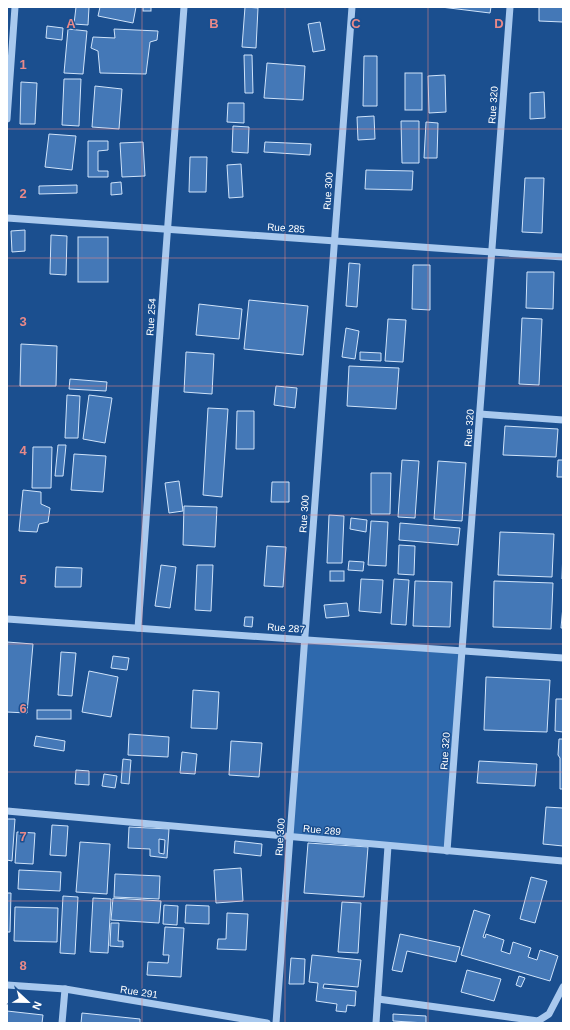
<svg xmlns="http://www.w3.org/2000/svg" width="570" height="1030" viewBox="0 0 570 1030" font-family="Helvetica,sans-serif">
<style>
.green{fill:#2e69ad}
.building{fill:#4478b7;stroke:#cfe3fa;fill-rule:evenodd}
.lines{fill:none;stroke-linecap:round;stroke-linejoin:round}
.minor{stroke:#a9c9ee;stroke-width:7}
.grid{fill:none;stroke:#e88989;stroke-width:1;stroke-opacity:0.55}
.labels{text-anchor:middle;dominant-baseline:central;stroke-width:3;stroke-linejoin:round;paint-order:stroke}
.street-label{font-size:10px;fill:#fff;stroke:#1b4f8f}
.grid-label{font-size:13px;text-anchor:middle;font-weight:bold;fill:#e88989;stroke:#1b4f8f;stroke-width:3;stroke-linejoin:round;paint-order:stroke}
</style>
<rect width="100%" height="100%" fill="#1b4f8f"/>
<polygon class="green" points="305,640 462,651 447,851 290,837"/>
<g class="building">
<polygon points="76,7 89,7 88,25 74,24"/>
<polygon points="100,7 136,7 133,23 98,16"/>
<rect x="143" y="7" width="8" height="4"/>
<polygon points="245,7 258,8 256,48 242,47"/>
<polygon points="441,7 491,7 490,13"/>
<polygon points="539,7 563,7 563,22 539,21"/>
<polygon points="320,22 325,50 313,52 308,24"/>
<polygon points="47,26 63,28 62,40 46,38"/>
<polygon points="68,29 87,31 83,74 64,73"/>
<polygon points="114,29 158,31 157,40 150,42 146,74 100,73 98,51 91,48 93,37 115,38"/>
<polygon points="244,55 252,55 253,93 245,93"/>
<polygon points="364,56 377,56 377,106 363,106"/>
<polygon points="267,63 305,66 303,100 264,98"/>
<rect x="405" y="73" width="17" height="37"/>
<polygon points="445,75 446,112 429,113 428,76"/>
<polygon points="64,79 81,79 79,126 62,125"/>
<polygon points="21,82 37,83 35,124 20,124"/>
<polygon points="95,86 122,89 119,129 92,127"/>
<polygon points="544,92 545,118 530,119 530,93"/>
<polygon points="228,103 244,103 244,123 227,122"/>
<polygon points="374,116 375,139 358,140 357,117"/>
<polygon points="401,121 419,121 419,163 402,163"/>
<polygon points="426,122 438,123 437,158 424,158"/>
<polygon points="233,126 249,127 248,153 232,152"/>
<polygon points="49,134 76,136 72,170 45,167"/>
<polygon points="88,141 108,141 108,150 98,151 98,171 108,171 108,177 88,177"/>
<polygon points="143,142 145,176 122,177 120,143"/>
<polygon points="265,142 311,144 310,155 264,152"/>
<polygon points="190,157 207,157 206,192 189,192"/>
<polygon points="241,164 243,197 229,198 227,165"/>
<polygon points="366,170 413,171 412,190 365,189"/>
<polygon points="525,178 544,178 542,233 522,232"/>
<polygon points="121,182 122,194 111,195 111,183"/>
<polygon points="77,185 77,193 39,194 39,186"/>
<polygon points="25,230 25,251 12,252 11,231"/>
<polygon points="51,235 67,236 66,275 50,274"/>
<rect x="78" y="237" width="30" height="45"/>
<polygon points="349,263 360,264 357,307 346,306"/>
<polygon points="413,265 430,265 430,310 412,309"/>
<polygon points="527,272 554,272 553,309 526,308"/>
<polygon points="249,300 308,306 303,355 244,349"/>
<polygon points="199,304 242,309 239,339 196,335"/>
<polygon points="522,318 542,319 539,385 519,384"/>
<polygon points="388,319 406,320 403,362 385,361"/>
<polygon points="346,328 359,331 355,359 342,357"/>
<polygon points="21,344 57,346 56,386 20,386"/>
<polygon points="186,352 214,354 212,394 184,392"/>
<polygon points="360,352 381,353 381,361 360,360"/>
<polygon points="349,366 399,368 396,409 347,406"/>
<polygon points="70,379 107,382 106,391 69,389"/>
<polygon points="276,386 297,388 295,408 274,405"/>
<polygon points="67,395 80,396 78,438 65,438"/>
<polygon points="89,395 112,398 105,443 83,439"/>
<polygon points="208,408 228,409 222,497 203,495"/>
<polygon points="237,411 254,411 254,449 236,449"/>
<polygon points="505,426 558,429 556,457 503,455"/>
<polygon points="58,445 66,445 63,476 55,476"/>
<polygon points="33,447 52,447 51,488 32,488"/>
<polygon points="74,454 106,456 103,492 71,490"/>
<polygon points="402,460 419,461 415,518 398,517"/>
<polygon points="558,460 563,460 563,477 557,477"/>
<polygon points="438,461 466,463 462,521 434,519"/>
<polygon points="371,473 391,473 390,514 371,514"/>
<polygon points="179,481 183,511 169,513 165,483"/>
<polygon points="272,482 289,482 289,502 271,502"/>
<polygon points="23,490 41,492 41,504 50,508 48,522 39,524 37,532 19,531"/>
<polygon points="184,506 217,507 215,547 183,545"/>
<polygon points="329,515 344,516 342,563 327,563"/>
<polygon points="351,518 367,520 366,532 350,529"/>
<polygon points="371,521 388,522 386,566 368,565"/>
<polygon points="400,523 460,528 458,545 399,540"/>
<polygon points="500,532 554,534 552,577 498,575"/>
<polygon points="399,545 415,546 414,575 398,574"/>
<polygon points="267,546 286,547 283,587 264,586"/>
<polygon points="563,548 563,579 562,579"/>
<polygon points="349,561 364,562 363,571 348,570"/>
<polygon points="161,565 176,567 170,608 155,606"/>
<polygon points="197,565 213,565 211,611 195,610"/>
<polygon points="56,567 82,568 81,587 55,587"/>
<rect x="330" y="571" width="14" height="10"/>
<polygon points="361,579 383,580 381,613 359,611"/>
<polygon points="394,579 409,580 406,625 391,624"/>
<polygon points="415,581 452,582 450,627 413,626"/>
<polygon points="494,581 553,583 551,629 493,627"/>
<polygon points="347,603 349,616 326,618 324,605"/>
<polygon points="563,606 563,628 561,628"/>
<polygon points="245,617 253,617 252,627 244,626"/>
<polygon points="7,642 33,644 27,713 7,712"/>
<polygon points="61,652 76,653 72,696 58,695"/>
<polygon points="113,656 129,658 127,670 111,668"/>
<polygon points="89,671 118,677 111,717 82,712"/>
<polygon points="486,677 550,680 547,732 484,730"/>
<polygon points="193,690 219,692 217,729 191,728"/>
<polygon points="556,699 563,699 563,732 555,731"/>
<rect x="37" y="710" width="34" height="9"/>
<polygon points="129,734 169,737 168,757 128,755"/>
<polygon points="36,736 65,741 64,751 34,746"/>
<polygon points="559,739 563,739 563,789 560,789 560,758 558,755"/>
<polygon points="231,741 262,743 259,777 229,775"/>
<polygon points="182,752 197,754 195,774 180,773"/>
<polygon points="123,759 131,760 129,784 121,783"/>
<polygon points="479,761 537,764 535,786 477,783"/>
<polygon points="76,770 89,771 89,785 75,784"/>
<polygon points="104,774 117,776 115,788 102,786"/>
<polygon points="546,807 563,808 563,846 543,844"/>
<polygon points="7,819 15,819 12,861 7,860"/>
<polygon points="52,825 68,826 66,856 50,855"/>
<path d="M 129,827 L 169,829 L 167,858 L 150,856 L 150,849 L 128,848 ZM 159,839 L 165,840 L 164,854 L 159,853 Z"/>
<polygon points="17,832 35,833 33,864 15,863"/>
<polygon points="235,841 262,844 261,856 234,853"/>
<polygon points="80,842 110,844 107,894 76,892"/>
<polygon points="308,843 368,847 364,897 304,893"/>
<polygon points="241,868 243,901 216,903 214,870"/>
<polygon points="19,870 61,872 60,891 18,889"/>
<polygon points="115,874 160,876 159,899 114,897"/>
<polygon points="531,877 547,881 535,923 520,919"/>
<polygon points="7,893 11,893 10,932 7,932"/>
<polygon points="63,896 78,897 75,954 60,953"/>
<polygon points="93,898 111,899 108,953 90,952"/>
<polygon points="113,898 161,901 159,923 111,920"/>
<polygon points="342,902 361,903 358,953 338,952"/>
<polygon points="164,905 178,906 177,925 163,924"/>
<polygon points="186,905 209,906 209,924 185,923"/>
<polygon points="15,907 58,908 57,942 14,941"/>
<polygon points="474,910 490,915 483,937 485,938 486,934 504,940 501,951 510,954 513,942 531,948 528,957 537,960 540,950 558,956 550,981 461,955"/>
<polygon points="227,913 248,914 246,950 217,949 218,939 226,939"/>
<polygon points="111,923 119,923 118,941 123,941 123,947 110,946"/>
<polygon points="165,927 184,928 181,977 147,975 148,962 168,963 169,955 163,955"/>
<polygon points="400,934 460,947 456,962 407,951 402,972 392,970"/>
<polygon points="312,955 361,960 358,987 324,984 323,988 356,991 355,1006 347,1005 346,1012 336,1011 337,1004 316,1001 318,983 309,982"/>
<polygon points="291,958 305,959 304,984 289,984"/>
<polygon points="467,970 501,979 494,1001 461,992"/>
<polygon points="519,976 525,978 521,987 516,985"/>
<polygon points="7,1011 43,1015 42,1023 7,1023"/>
<polygon points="82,1013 140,1019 140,1023 81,1023"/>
<polygon points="393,1014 426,1016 426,1023 393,1021"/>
</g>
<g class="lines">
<g class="minor">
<polyline points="7,119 15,7"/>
<polyline points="7,218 563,257"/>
<polyline points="480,414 563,420"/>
<polyline points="7,619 563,658"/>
<polyline points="138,628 184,7"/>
<polyline points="7,811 563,861"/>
<polyline points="447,851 510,7"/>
<polyline points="7,985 65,989 267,1023"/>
<polyline points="378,999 538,1021 549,1014 563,987"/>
<polyline points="62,1023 65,989"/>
<polyline points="276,1023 352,7"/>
<polyline points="376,1023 388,846"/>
</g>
</g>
<path class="grid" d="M 142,7 L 142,1023M 285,7 L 285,1023M 428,7 L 428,1023M 7,129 L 563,129M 7,258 L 563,258M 7,386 L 563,386M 7,515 L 563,515M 7,644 L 563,644M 7,772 L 563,772M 7,901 L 563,901"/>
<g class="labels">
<g class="street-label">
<text transform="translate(493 105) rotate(-86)">Rue 320</text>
<text transform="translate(328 191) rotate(-86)">Rue 300</text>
<text transform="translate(286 228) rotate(4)">Rue 285</text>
<text transform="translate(151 317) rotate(-86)">Rue 254</text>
<text transform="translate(469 428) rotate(-86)">Rue 320</text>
<text transform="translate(304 514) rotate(-86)">Rue 300</text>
<text transform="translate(286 628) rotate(4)">Rue 287</text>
<text transform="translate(445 751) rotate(-86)">Rue 320</text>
<text transform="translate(322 830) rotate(5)">Rue 289</text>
<text transform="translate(280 837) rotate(-86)">Rue 300</text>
<text transform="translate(139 992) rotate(9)">Rue 291</text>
</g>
</g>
<g class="grid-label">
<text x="71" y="28">A</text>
<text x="214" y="28">B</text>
<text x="356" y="28">C</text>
<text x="499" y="28">D</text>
<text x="23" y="69">1</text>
<text x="23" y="198">2</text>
<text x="23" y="326">3</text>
<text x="23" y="455">4</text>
<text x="23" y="584">5</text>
<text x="23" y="713">6</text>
<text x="23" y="841">7</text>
<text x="23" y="970">8</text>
</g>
<rect width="570" height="1030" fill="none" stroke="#ffffff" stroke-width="16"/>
<g transform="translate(28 1002) rotate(112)" stroke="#1b4f8f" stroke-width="3" paint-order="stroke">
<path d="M0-3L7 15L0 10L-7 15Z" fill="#ffffff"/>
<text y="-6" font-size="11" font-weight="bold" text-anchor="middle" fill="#ffffff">N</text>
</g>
</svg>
